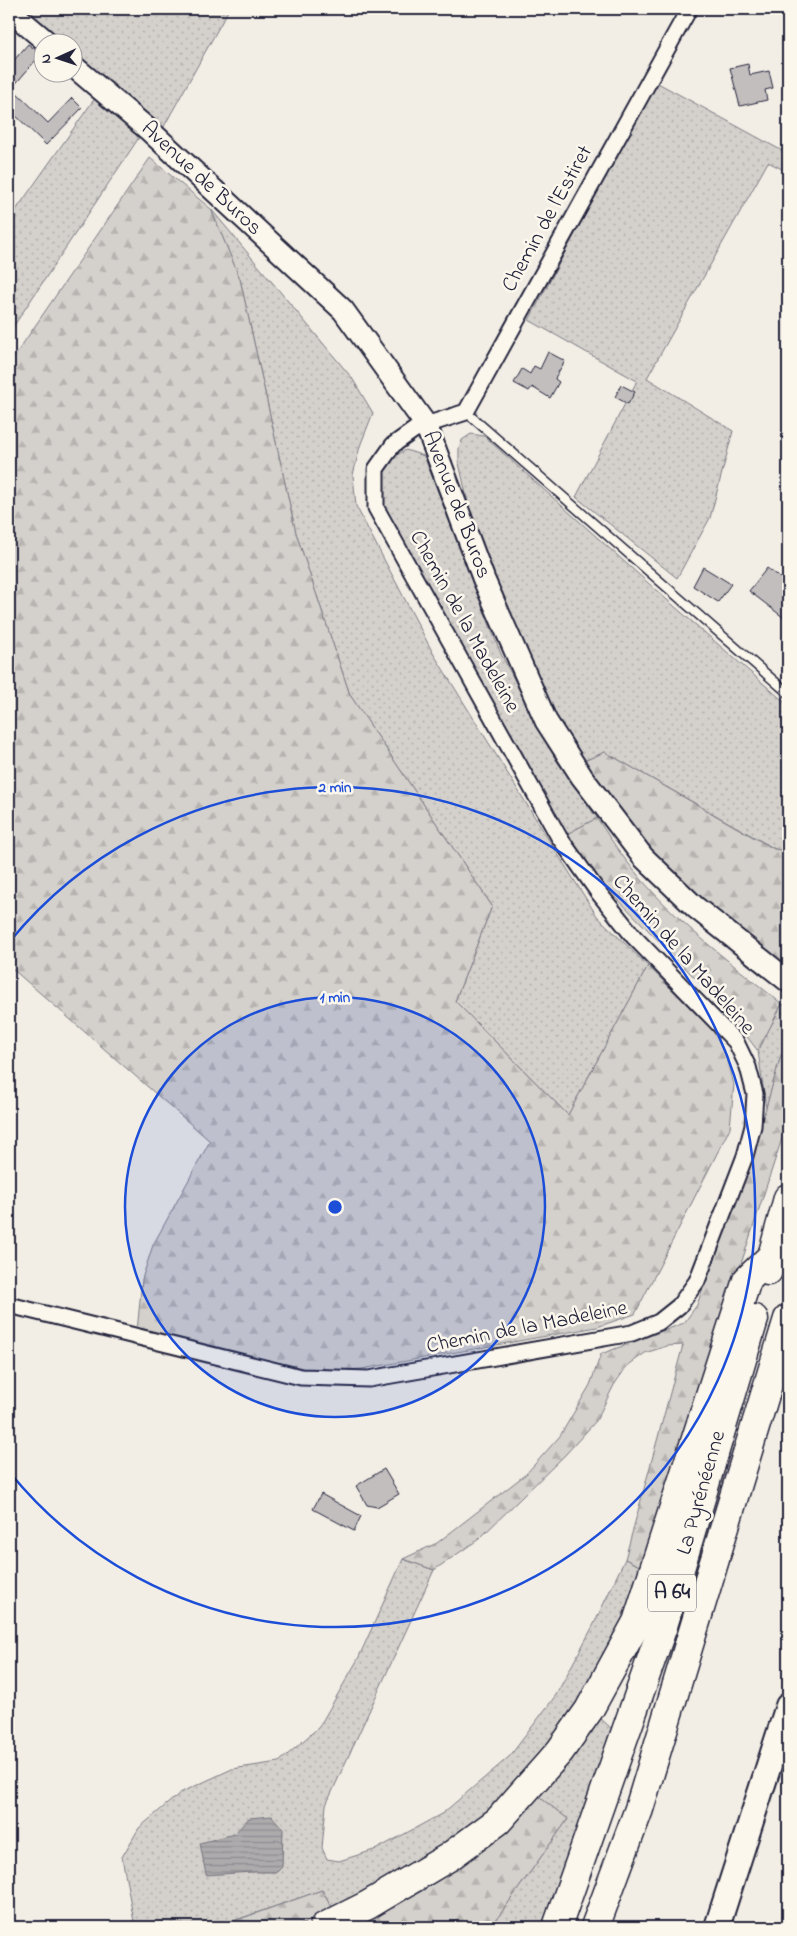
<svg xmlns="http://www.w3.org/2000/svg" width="797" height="1936" viewBox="0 0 797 1936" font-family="'Indie Flower',sans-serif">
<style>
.grass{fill:url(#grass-dots);stroke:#7b7a84}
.forest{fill:url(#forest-firs);stroke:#7b7a84}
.water{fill:url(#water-rules);stroke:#76747f}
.building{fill:#c2bebe;stroke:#22223b}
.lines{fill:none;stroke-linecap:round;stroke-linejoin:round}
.lane-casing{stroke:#22223b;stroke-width:11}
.street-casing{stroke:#22223b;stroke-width:19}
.secondary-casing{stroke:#22223b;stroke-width:25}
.primary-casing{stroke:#22223b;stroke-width:28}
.highway-casing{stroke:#22223b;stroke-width:31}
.lane{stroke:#fbf7ec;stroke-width:8}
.street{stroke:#fbf7ec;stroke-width:15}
.secondary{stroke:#fbf7ec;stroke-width:21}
.primary{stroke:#fbf7ec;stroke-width:24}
.highway{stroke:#fbf7ec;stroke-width:28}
.ring{fill:none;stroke:#1d4ed8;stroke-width:2.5}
.labels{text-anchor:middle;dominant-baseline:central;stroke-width:5;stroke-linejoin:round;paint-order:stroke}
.shield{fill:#fbf7ec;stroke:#636270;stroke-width:1}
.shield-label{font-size:21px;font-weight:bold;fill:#22223b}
.street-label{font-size:22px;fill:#22223b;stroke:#fbf7ec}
.centre{fill:#1d4ed8;stroke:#fbf7ec;stroke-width:2.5}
.ring-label{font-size:15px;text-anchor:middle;font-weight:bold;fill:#1d4ed8;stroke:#fbf7ec;stroke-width:5;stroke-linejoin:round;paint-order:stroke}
</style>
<defs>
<pattern id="grass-dots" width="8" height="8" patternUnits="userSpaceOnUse" patternTransform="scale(1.25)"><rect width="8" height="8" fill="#d4d1cc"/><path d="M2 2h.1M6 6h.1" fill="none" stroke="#b6b3b0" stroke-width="1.8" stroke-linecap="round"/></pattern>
<pattern id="forest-firs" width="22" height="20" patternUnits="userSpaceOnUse" patternTransform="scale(1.25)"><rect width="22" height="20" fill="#d4d1cc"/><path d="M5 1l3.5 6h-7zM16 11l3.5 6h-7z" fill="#b6b3b0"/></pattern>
<pattern id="water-rules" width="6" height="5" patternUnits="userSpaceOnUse" patternTransform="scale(1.25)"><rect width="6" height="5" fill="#aeabad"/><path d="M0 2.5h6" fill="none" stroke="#8d8b8e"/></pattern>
</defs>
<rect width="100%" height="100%" fill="#f2eee5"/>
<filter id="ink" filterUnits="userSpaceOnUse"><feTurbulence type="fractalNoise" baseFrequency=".02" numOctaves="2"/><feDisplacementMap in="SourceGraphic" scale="10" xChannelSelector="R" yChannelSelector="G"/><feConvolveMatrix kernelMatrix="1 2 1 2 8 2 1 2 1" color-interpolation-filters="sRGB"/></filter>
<g filter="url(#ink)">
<g class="grass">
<polygon points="26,9 229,9 162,130 73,50 72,42 64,42"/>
<polygon points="656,82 788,154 788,172 768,162 647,378 733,431 710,518 677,578 576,497 637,381 529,320"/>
<polygon points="95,98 140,136 9,333 9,220"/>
<polygon points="211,209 352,378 373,413 360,446 353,475 356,506 433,653 557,853 597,916 648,966 568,1115 455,1001 492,906 350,695 296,533 240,279"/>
<polygon points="471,434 484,436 666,599 788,705 788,851 775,849 605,752 584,761 556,715 524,652 471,516 459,463 459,449 462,440"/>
<path d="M 406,450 L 424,456 L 501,654 L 556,760 L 597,818 L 567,834 L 382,504 C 381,480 382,460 406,450 Z"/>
<polygon points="782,1004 788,1007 788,1053 781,1055 766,1108 758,1051"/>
<polygon points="403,1559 434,1570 326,1805 322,1848 327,1859 339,1861 377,1849 443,1813 510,1756 556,1695 593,1626 625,1559 642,1567 622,1622 568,1726 496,1810 436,1854 333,1909 322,1890 216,1927 135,1927 122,1857 139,1828 180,1793 232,1769 279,1762 319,1727 358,1659"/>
<polygon points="599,1717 612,1729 542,1927 491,1927 568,1819 538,1796"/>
</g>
<g class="forest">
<polygon points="150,158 211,209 240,279 296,533 350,695 492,906 455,1001 568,1115 648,966 712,1029 727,1058 734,1084 730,1128 635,1314 597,1327 362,1369 325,1371 288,1369 137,1332 142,1279 153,1245 210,1141 9,966 9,364"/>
<path d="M 605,752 L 774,849 L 788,851 L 788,968 C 750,942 712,912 679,880 C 643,844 614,802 584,761 Z"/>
<path d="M 597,818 C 606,832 615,846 625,859 C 668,916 727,960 782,1004 L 758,1051 L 741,1029 L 695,978 L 602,883 L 567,834 Z"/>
<polygon points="788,1053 788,1120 642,1567 625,1559 683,1345 667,1346 645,1353 627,1366 614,1385 596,1421 565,1455 479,1539 434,1570 403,1559 437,1543 526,1474 560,1436 590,1385 601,1354 684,1323 697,1305 766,1108 781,1055"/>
<polygon points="538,1796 568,1819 491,1927 352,1927 422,1891 473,1856"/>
<polygon points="322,1890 333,1909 297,1927 217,1927"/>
</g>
<polygon class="water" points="272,1816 283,1829 282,1867 277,1872 252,1872 206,1875 200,1843 234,1834 249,1818"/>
<g class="building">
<polygon points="28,44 41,54 12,88 48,123 72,98 82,108 46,145 9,109 9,66"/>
<polygon points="748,64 750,75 769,71 773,88 765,90 767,100 740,106 730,68"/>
<polygon points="548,352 565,361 556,376 555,379 559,382 550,398 532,387 529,391 514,383 522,369 530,374 534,366 540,369"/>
<polygon points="621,385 635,392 628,404 615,397"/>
<polygon points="703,567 731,584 718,602 693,586"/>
<polygon points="767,568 788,584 788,621 749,591"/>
<polygon points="384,1469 399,1494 377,1507 367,1505 356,1486"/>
<polygon points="321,1494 361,1516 354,1531 313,1509"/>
</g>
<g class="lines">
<g class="lane-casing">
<polyline id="lane" points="466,412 788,693"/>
</g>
<g class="street-casing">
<polyline id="street" points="9,1305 301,1377 369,1379 632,1333 659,1322 679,1306 697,1281 745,1156 753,1126 755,1094 748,1067 736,1042 634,937 598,892 559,837 376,508 376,469 393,445 414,430 426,425 466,412 689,9"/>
</g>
<g class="secondary-casing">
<g id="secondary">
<polyline points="9,10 47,42"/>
<polyline points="72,65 150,131 343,310 426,425 484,580 546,721 582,777 643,857 695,907 788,981"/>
</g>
</g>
<g class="primary-casing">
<polyline id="primary" points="717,1927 788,1706"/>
</g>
<g class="highway-casing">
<g id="highway">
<polyline points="768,1271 788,1198"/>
<polyline points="324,1927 368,1905 449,1857 498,1821 560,1751 589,1710 637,1622 747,1280 773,1255"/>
<polyline points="557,1927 663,1626 754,1319"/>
<polyline points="595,1927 639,1809 788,1319"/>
</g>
</g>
<use href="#lane" class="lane"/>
<use href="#street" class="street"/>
<use href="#secondary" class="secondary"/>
<use href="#primary" class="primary"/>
<use href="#highway" class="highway"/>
</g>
</g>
<circle cx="335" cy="1207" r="210" fill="#1d4ed8" fill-opacity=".12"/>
<g class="ring">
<circle cx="335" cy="1207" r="210"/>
<path d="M11 940A420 420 0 1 1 11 1474"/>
</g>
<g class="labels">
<rect class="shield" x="648" y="1574.5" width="48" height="37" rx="4"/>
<g class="shield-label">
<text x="672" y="1593">A 64</text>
</g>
<g class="street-label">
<text transform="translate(201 179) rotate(43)">Avenue de Buros</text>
<text transform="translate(548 219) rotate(-61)">Chemin de l'Estiret</text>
<text transform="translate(456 505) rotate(69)">Avenue de Buros</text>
<text transform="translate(464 622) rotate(61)">Chemin de la Madeleine</text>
<text transform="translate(683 955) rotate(49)">Chemin de la Madeleine</text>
<text transform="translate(527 1328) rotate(-11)">Chemin de la Madeleine</text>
<text transform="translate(702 1493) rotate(-74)">La Pyrénéenne</text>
</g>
</g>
<circle cx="335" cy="1207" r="8" class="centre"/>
<g class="ring-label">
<text x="335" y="792">2 min</text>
<text x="335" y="1002">1 min</text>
</g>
<rect width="797" height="1936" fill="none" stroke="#fbf7ec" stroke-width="30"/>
<rect x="15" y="15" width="767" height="1906" fill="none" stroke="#22223b" stroke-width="2" filter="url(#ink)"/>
<g transform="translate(58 58) rotate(267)"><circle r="24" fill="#fbf7ec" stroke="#a4a2a5"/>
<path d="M0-4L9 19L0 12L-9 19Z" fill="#22223b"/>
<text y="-8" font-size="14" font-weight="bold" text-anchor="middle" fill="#22223b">N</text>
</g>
</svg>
